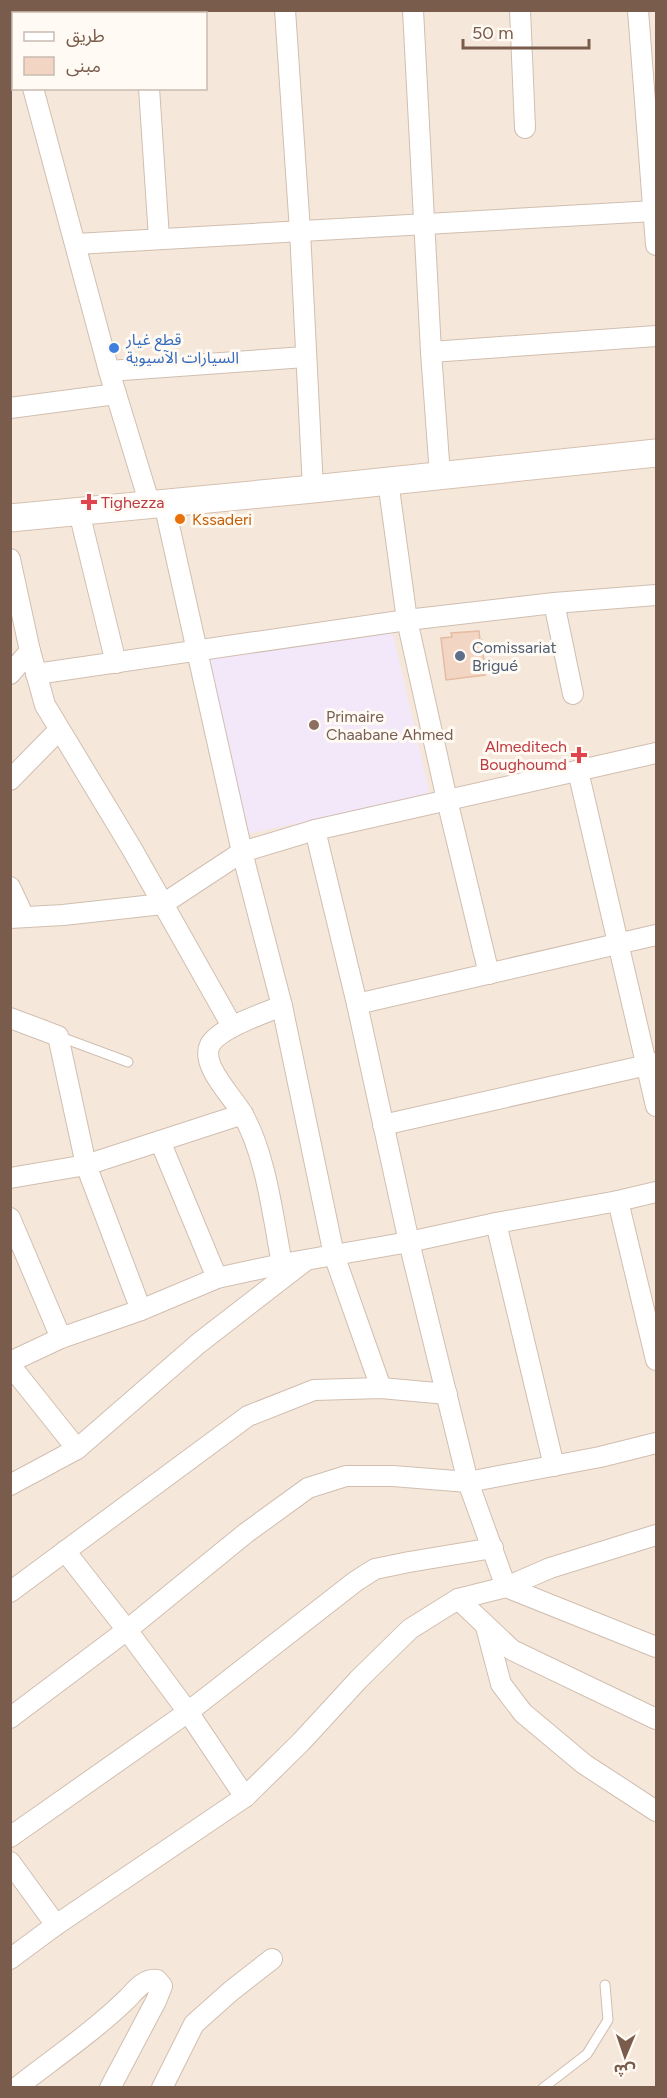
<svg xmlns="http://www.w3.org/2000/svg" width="667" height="2098" viewBox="0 0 667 2098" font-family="Figtree,'Noto Sans Arabic',sans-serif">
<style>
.residential{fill:#f5e8da;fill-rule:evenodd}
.education{fill:#f3e8fa}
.building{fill:#f3d5c3;stroke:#e6bba3;stroke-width:1.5}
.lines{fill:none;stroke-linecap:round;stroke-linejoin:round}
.lane-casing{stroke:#d1beb0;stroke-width:11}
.street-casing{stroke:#d1beb0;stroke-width:22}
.secondary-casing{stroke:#d6c0b0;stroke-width:29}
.lane{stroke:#fff;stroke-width:9}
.street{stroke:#fff;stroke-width:20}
.secondary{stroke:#fff;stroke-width:27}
.shop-dot{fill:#3f7fe0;stroke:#fffaf3;stroke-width:2}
.health-dot{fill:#e0444e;stroke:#fffaf3;stroke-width:2}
.food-dot{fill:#e8710a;stroke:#fffaf3;stroke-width:2}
.service-dot{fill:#5c6f8a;stroke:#fffaf3;stroke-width:2}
.education-dot{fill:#8d6e63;stroke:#fffaf3;stroke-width:2}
.labels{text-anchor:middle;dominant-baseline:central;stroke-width:6;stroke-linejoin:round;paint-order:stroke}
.shop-label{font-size:16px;fill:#366cbe;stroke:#fffaf3;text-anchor:start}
.health-label{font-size:16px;fill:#be3a42;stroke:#fffaf3;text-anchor:start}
.food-label{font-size:16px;fill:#c56008;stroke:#fffaf3;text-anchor:start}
.service-label{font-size:16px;fill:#4e5e75;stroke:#fffaf3;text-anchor:start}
.education-label{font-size:16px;fill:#785e54;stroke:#fffaf3;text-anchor:start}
</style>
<rect width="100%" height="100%" fill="#fdf6ec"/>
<path class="residential" d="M 11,11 L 656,11 L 656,2087 L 11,2087 ZM 14,14 L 206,14 L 206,88 L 14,88 Z"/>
<polygon class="education" points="392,630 430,795 242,835 197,655"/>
<polygon class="building" points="479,631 480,640 482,640 485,675 446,680 441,638 452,637 451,633"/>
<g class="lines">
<g class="lane-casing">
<g id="lane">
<polyline points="58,1036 128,1062"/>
<polyline points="543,2088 587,2054 608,2020 605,1985"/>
</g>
</g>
<g class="street-casing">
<g id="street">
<polyline points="11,10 14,19"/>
<polyline points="144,10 144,14"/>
<polyline points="285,10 300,231 313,489"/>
<polyline points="413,10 431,352 440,475"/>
<polyline points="520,10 525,128"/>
<polyline points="638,10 656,245"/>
<polyline points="33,88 109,371 150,505"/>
<polyline points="149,88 159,238"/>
<polyline points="76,244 654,211"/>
<polyline points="431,352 656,336"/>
<polyline points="109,371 305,357"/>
<polyline points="10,408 116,394"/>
<polyline points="388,481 407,620 447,800 489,974"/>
<polyline points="164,503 242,852 282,1006 334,1255 381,1388"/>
<polyline points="79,512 116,663"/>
<polyline points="10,559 30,651 45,705 132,849 232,1026"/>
<polyline points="554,603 573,694"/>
<polyline points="10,674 30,651"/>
<polyline points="36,674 407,620 554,603 656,595"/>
<polyline points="578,771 656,1106"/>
<polyline points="10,780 59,730"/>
<polyline points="315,830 357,1004 409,1242 468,1482 506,1587 656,1647"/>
<polyline points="10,887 24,917"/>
<polyline points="10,918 63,915 163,904 242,852 315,830 656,753"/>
<polyline points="357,1004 656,935"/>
<path d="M 282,1006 C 264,1013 219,1028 210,1045 C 200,1065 233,1097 242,1113 C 266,1154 273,1217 282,1264"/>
<polyline points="10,1018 58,1036 86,1165 141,1310"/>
<polyline points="383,1125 656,1063"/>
<polyline points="160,1141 217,1278"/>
<polyline points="10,1178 86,1165 243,1114"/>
<polyline points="618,1201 656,1360"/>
<polyline points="10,1218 61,1338"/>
<polyline points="496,1223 554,1466"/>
<polyline points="10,1362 61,1338 141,1310 217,1278 282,1264 409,1242 496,1223 618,1201 656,1192"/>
<polyline points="10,1365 77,1449"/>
<polyline points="10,1485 77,1449 199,1343 305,1261"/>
<polyline points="65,1551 127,1630 188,1712 245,1797"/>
<polyline points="10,1592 248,1416 314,1390 381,1388 447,1394"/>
<polyline points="458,1599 512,1650 656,1719"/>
<polyline points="486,1627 501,1684 523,1713 584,1764 656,1811"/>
<polyline points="10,1718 127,1630 246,1533 308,1488 346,1476 393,1476 468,1482 600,1457 656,1443"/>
<polyline points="10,1837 188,1712 356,1581 375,1569 409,1562 493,1548"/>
<polyline points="10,1862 56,1925"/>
<polyline points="10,1959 56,1925 245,1797 301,1742 359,1679 410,1629 458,1599 506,1587 550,1568 656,1535"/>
<path d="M 16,2088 C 53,2059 93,2032 127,1999 C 135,1991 144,1978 157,1980 L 162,1986 L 156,2001 L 110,2088"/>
<polyline points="162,2088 194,2024 231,1991 272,1959"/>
</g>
</g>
<g class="secondary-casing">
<polyline id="secondary" points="10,518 313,489 656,453"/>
</g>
<use href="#lane" class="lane"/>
<use href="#street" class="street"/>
<use href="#secondary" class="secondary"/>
</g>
<circle class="shop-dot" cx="114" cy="348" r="6"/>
<g class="health-dot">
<path d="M86 493h6v6h6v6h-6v6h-6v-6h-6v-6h6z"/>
<path d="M576 746h6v6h6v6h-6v6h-6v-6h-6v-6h6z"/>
</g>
<circle class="food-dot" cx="180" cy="519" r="6"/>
<circle class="service-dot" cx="460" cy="656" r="6"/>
<circle class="education-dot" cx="314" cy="725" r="6"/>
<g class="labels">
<g class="shop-label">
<text x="126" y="339">قطع غيار<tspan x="126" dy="18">السيارات الآسيوية</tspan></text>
</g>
<g class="health-label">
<text x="101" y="502">Tighezza</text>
<text x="567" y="746" text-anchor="end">Almeditech<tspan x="567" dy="18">Boughoumd</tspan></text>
</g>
<g class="food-label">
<text x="192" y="519">Kssaderi</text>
</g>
<g class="service-label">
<text x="472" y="647">Comissariat<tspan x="472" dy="18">Brigué</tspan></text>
</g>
<g class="education-label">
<text x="326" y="716">Primaire<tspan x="326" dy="18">Chaabane Ahmed</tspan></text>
</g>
</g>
<rect width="667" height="2098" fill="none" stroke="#7a5c4d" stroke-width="24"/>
<rect x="12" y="12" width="195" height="78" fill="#fffaf3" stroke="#cabbb1" stroke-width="1.5"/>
<rect x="24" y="32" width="30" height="9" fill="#ffffff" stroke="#cabbb1" stroke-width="1.5"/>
<text x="66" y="42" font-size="18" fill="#7a5c4d">طريق</text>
<rect x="24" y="57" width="30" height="18" fill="#f3d5c3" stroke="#cabbb1" stroke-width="1.5"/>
<text x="66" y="72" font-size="18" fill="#7a5c4d">مبنى</text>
<g transform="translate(625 2056) rotate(182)" stroke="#fffaf3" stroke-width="4.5" paint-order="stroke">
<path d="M0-4.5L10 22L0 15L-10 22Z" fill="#7a5c4d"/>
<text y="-9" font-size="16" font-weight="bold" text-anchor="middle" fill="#7a5c4d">ش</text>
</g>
<path d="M463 39v9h126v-9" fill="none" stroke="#7a5c4d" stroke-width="3"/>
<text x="472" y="39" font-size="18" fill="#7a5c4d" stroke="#fffaf3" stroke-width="4.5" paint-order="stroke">50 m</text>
</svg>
